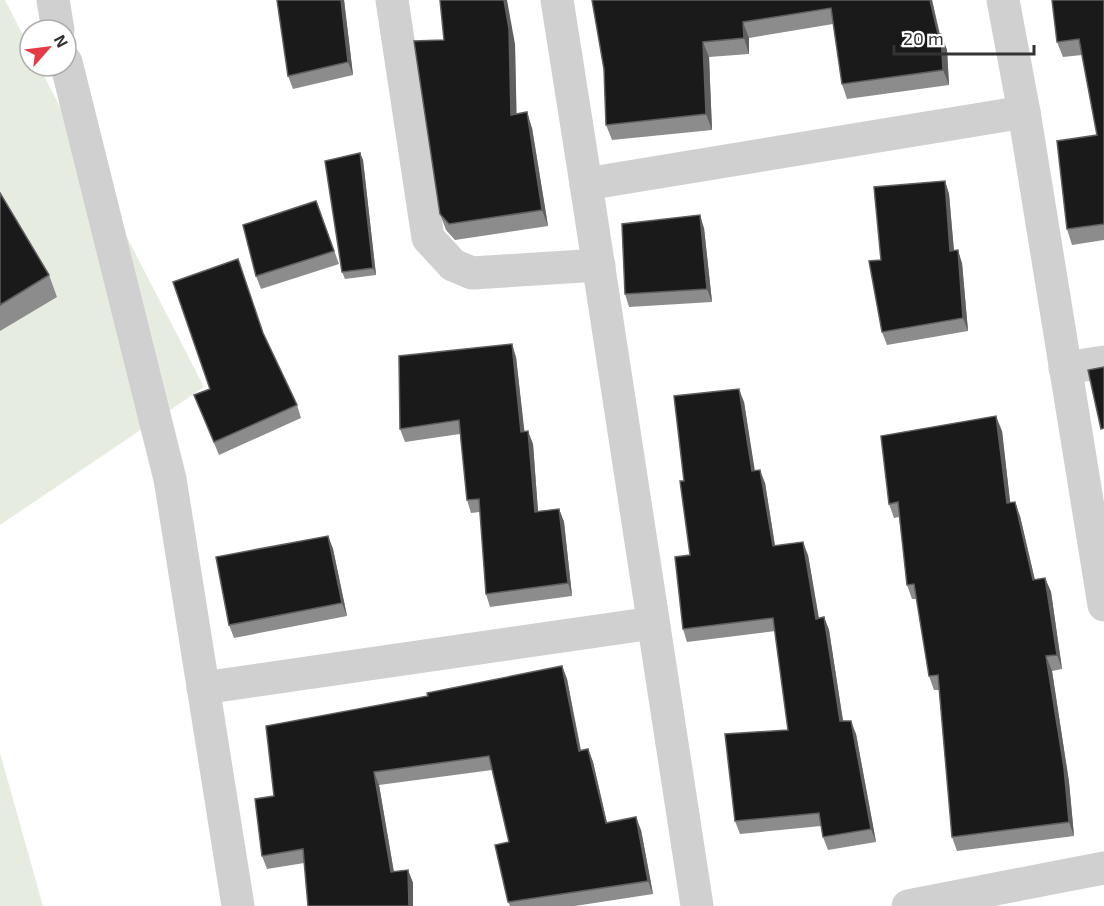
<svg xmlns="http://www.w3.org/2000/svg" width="1104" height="906" viewBox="0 0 1104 906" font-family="'Exo 2',sans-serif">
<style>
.green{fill:#e6ecdf}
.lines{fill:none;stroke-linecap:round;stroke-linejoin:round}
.street{stroke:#d0d0d0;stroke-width:33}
.wall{fill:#8c8c8c}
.shaded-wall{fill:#5f5f5f}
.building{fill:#1a1a1a;stroke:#5f5f5f;stroke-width:1.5}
</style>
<rect width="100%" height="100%" fill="#fff"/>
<g class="green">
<polygon points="0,0 5,0 30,49 30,66 39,66 204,387 0,525"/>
<polygon points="0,753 43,906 0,906"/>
</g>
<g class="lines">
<g class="street">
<polyline points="53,0 58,30"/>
<polyline points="392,0 428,238 453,265 472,273 599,265"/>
<polyline points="557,0 586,184"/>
<polyline points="1003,0 1024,112 1104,605"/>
<polyline points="66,62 170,479 238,906"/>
<polyline points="1065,368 1104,362"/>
<polyline points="203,688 653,623"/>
<polyline points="697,906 586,184 1024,112"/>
<polyline points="908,906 1104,868"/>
</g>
</g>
<g class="wall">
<polygon points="277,0 344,0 353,75 293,89 288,76"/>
<polygon points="592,0 932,0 940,34 947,50 949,85 847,99 842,84 833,24 749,38 749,54 709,57 712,130 612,140 606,125 604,69"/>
<polygon points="1104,0 1104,240 1072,245 1067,229 1097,135 1082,55 1063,57 1057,42"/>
<polygon points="515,44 516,114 532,128 548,226 455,240 446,230 440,214"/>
<polygon points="360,153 363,160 376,275 345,279 342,272"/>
<polygon points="945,181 949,194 954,250 962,263 968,331 887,345 882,332 881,260"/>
<polygon points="0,193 49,275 57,297 0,331"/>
<polygon points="316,201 339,264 261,289 256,276"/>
<polygon points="704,228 712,302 629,307 625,294"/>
<polygon points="264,336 297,405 301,418 219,455 194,395 210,389"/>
<polygon points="516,357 524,432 533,444 538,511 559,509 564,522 572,596 490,607 486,594 480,512 471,513 467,500 460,434 405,442 400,429"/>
<polygon points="744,402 754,471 765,483 775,545 808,555 819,618 824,617 829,630 843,721 856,734 876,842 828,850 823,837 821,826 740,834 735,821 788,730 775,631 687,642 683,629 690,555 684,481"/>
<polygon points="1002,431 1010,503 1020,516 1035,580 1045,578 1051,592 1062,669 1052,671 1069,782 1074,836 957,851 952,837 939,690 934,690 929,676 917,599 912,599 907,585 899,517 894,518 889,504"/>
<polygon points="328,536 333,549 347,616 234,638 229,625"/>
<polygon points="562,666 567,679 581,750 588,749 593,762 607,823 641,830 653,894 575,906 510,906 508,902 509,842 492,770 379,785 394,872 408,870 413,883 304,863 267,869 262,856 274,796 428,696"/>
</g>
<g class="shaded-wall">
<polygon points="341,0 344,0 353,75 348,62"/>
<polygon points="504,0 507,0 515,44 517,131 511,115"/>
<polygon points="930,0 932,0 941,42 941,34 947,50 949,85 943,70 938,34"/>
<polygon points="743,22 749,38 749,54 744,38"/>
<polygon points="703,42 709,57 712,130 706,114"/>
<polygon points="527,112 532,128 548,226 542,210"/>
<polygon points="360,153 363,160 376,275 373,268"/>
<polygon points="945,181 949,194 955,264 950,251"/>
<polygon points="700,215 704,228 712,302 707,289"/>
<polygon points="958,250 962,263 968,331 963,318"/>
<polygon points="512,344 516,357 526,445 521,432"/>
<polygon points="739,389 744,402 757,484 752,471"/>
<polygon points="996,416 1002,431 1012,518 1007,503"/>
<polygon points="528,431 533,444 539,525 535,512"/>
<polygon points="760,470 765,483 777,559 773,546"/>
<polygon points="1015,502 1020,516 1038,594 1033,580"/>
<polygon points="559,509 564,522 572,596 568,583"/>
<polygon points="328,536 333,549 347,616 342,603"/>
<polygon points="803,542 808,555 821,632 816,619"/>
<polygon points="1045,578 1051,592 1062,669 1057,655"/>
<polygon points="824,617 829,630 845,734 840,721"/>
<polygon points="1046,656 1052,671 1069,782 1074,836 1069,822"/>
<polygon points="562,666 567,679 583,764 579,751"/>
<polygon points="851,721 856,734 876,842 871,829"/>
<polygon points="588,749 593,762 610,836 606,823"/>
<polygon points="374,772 379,785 396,885 391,872"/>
<polygon points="636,817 641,830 653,894 648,881"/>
<polygon points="408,870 413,883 413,906 409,906"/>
</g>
<g class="building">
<polygon points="277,0 341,0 348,62 288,76"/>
<polygon points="440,0 504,0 509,29 511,115 527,112 542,210 449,224 440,214 414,41 444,40"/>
<polygon points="592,0 930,0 938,34 941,34 943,70 842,84 831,8 743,22 744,38 703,42 706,114 606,125 604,69"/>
<polygon points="1052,0 1104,0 1104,224 1067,229 1057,141 1097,135 1079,39 1057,42"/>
<polygon points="360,153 373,268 342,272 325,161"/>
<polygon points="945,181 950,251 958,250 963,318 882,332 869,261 881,260 874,187"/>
<polygon points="0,193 49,275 0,305"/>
<polygon points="316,201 334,251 256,276 243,225"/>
<polygon points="700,215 707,289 625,294 622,224"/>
<polygon points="238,259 263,333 297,405 214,442 194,395 210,389 173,282"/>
<polygon points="512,344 521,432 528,431 535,512 559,509 568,583 486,594 479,499 467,500 459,420 400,429 399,356"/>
<polygon points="1104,367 1104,428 1101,429 1088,370"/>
<polygon points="739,389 752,471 760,470 773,546 803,542 816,619 824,617 840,721 851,721 871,829 823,837 819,813 735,821 725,734 788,730 773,618 683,629 675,557 690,555 680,481 684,481 674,396"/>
<polygon points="996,416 1007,503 1015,502 1033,580 1045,578 1057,655 1046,656 1064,768 1069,822 952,837 938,675 929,676 914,584 907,585 898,502 889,504 881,436"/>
<polygon points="328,536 342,603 229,625 216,557"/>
<polygon points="562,666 579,751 588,749 606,823 636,817 648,881 508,902 495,845 509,842 489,756 374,772 391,872 408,870 409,906 308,906 303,849 262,856 255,799 274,796 266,726 428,696 427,693"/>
</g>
<g transform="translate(48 48) rotate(62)"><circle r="28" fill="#ffffff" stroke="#adadad" stroke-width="1.5"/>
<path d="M0-4.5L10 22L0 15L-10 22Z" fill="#e63946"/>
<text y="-9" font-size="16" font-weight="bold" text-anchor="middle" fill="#333333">N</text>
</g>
<path d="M894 45v9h140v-9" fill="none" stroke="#333333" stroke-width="3"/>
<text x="903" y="45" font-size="18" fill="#333333" stroke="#ffffff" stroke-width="4.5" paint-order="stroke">20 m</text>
</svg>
